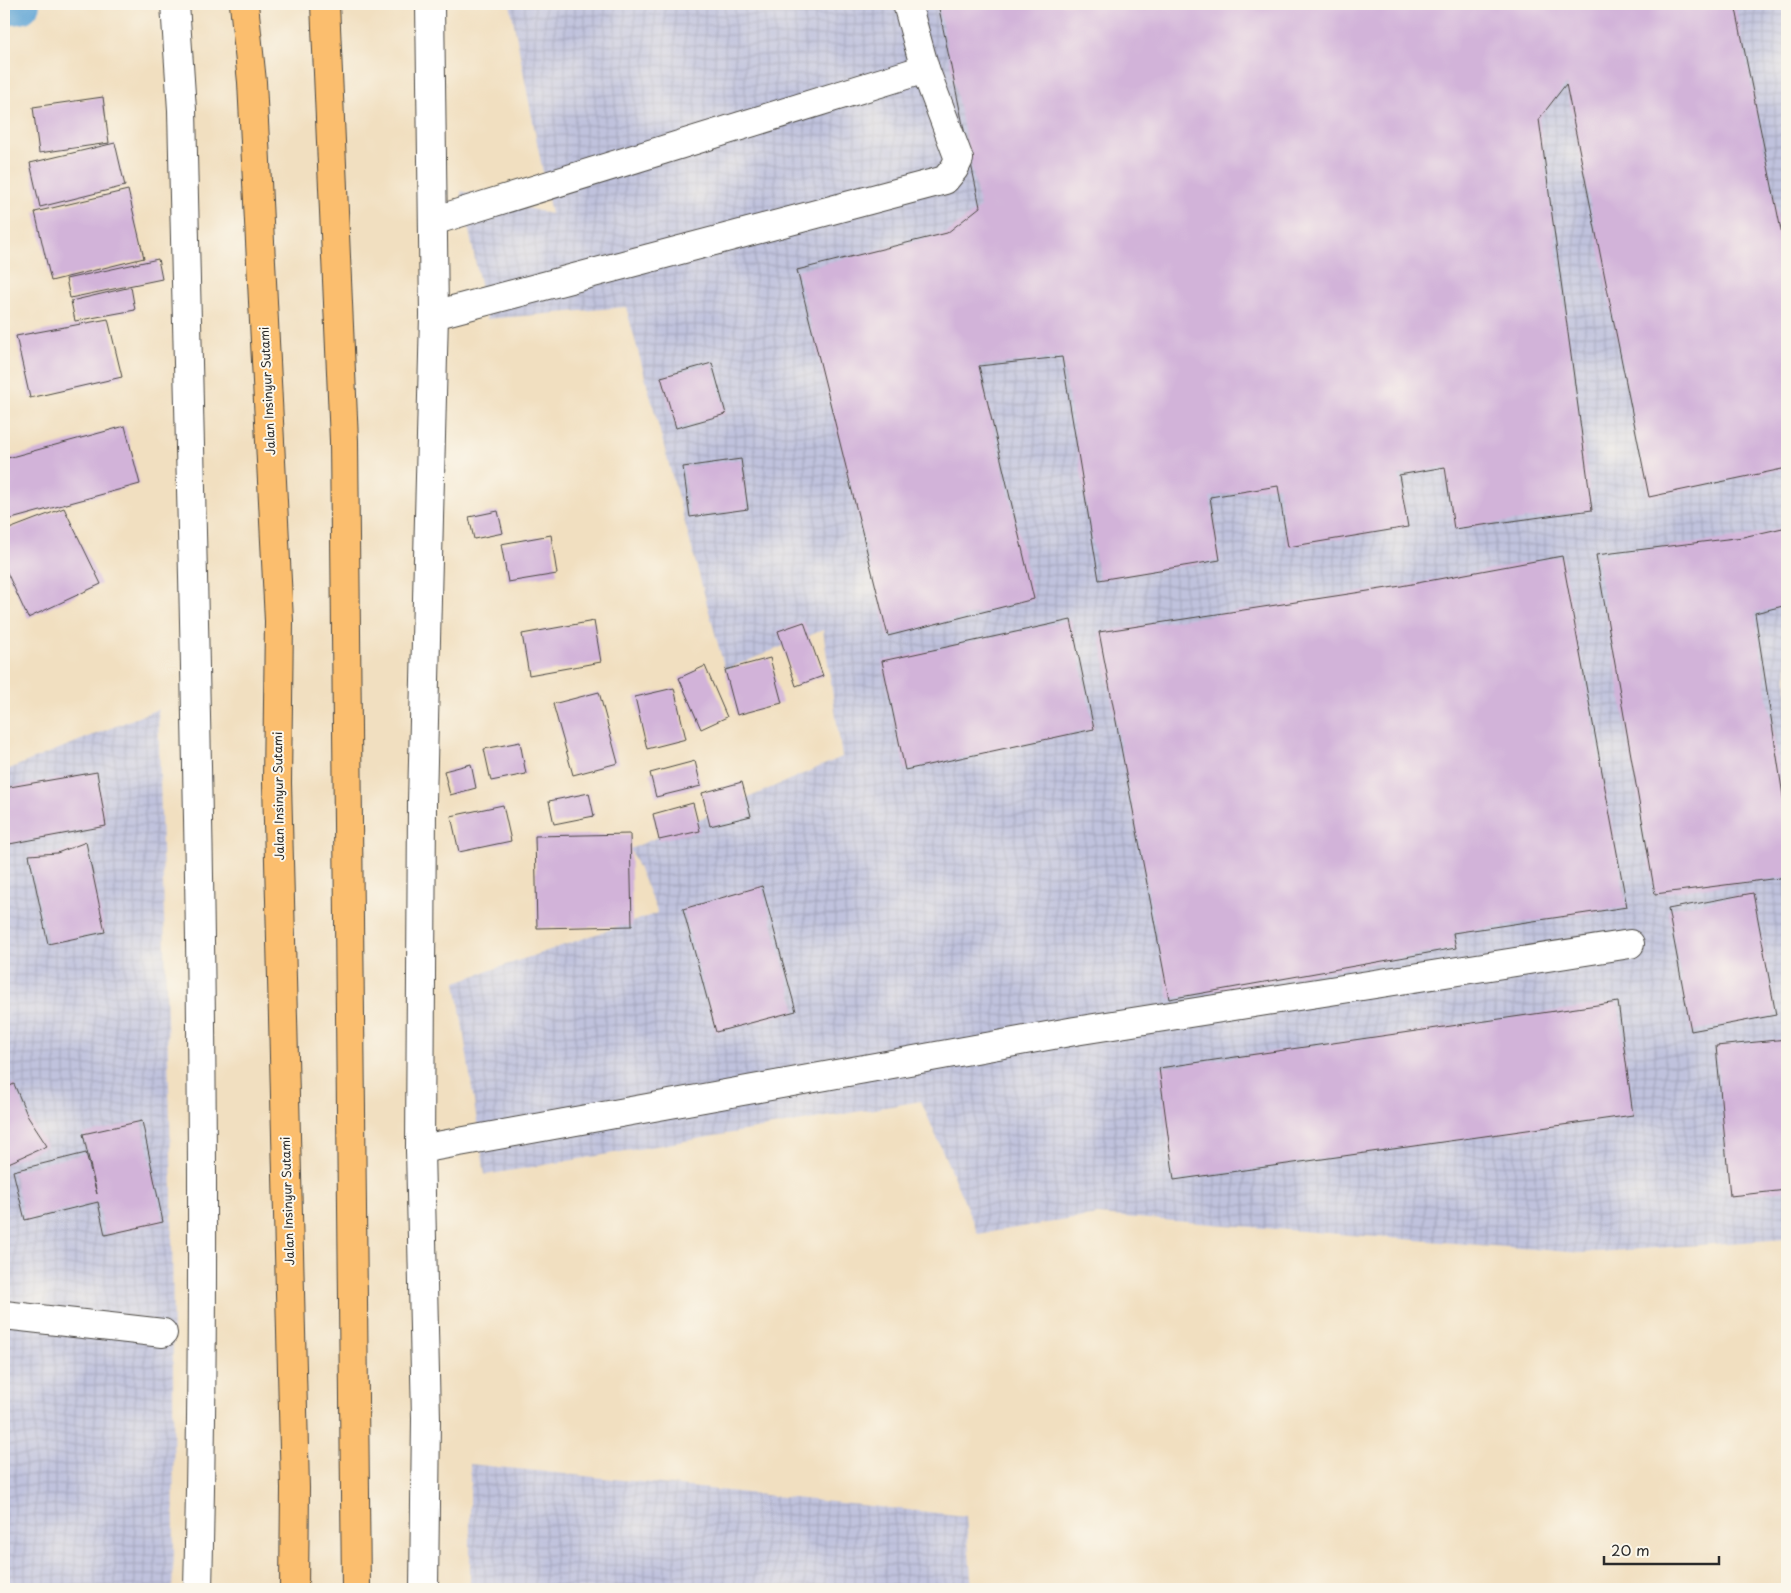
<svg xmlns="http://www.w3.org/2000/svg" width="1791" height="1593" viewBox="0 0 1791 1593" font-family="'Playpen Sans',sans-serif">
<style>
.industrial{fill:url(#industrial-grid)}
.lines{fill:none;stroke-linecap:round;stroke-linejoin:round}
.canal{stroke:#60a5d5;stroke-width:40}
.building{fill:#d2b3d9}
.minor-casing{stroke:#494641;stroke-width:30}
.highway-casing{stroke:#494641;stroke-width:30}
.minor{stroke:#fff;stroke-width:28}
.highway{stroke:#fbbe6e;stroke-width:28}
.labels{text-anchor:middle;dominant-baseline:central;stroke-width:4;stroke-linejoin:round;paint-order:stroke}
.street-label{font-size:12px;fill:#2b2b2b;stroke:#fbf7ec}
</style>
<defs>
<pattern id="industrial-grid" width="8" height="8" patternUnits="userSpaceOnUse" patternTransform="scale(1.25)"><rect width="8" height="8" fill="#c0c2dd"/><path d="M0 4h8M4 0v8" fill="none" stroke="#a5a7be"/></pattern>
</defs>
<rect width="100%" height="100%" fill="#fbf7ec"/>
<filter id="ink" filterUnits="userSpaceOnUse"><feTurbulence type="fractalNoise" baseFrequency=".02" numOctaves="2"/><feDisplacementMap in="SourceGraphic" scale="10" xChannelSelector="R" yChannelSelector="G"/><feConvolveMatrix kernelMatrix="1 2 1 2 8 2 1 2 1" color-interpolation-filters="sRGB"/></filter>
<filter id="wash" filterUnits="userSpaceOnUse"><feTurbulence type="fractalNoise" baseFrequency=".0096" numOctaves="4" result="noise"/><feDisplacementMap in="SourceGraphic" scale="20" xChannelSelector="R" yChannelSelector="G"/><feGaussianBlur stdDeviation="1.12" result="paint"/><feColorMatrix in="noise" values="0 0 0 0 0 0 0 0 0 0 0 0 0 0 0 0 0 1.4 0 .05"/><feComposite in="paint" operator="in"/></filter>
<g filter="url(#wash)">
<rect width="100%" height="100%" fill="#f1dfc0"/>
<g class="industrial">
<polygon points="510,4 1787,4 1787,1239 1582,1253 1098,1215 978,1234 921,1101 485,1175 456,982 658,913 630,849 842,757 823,630 725,670 626,307 487,319 461,191 551,214"/>
<polygon points="158,709 172,1189 174,1553 172,1589 4,1589 4,771"/>
<polygon points="470,1464 966,1516 972,1589 470,1589"/>
</g>
<g class="lines">
<polyline class="canal" points="4,6 20,4"/>
</g>
<g id="blocks">
<g class="building">
<polygon points="938,4 1735,4 1787,260 1787,468 1649,497 1566,84 1539,119 1592,510 1454,529 1445,467 1399,475 1408,527 1288,547 1278,486 1210,497 1220,560 1099,580 1062,357 979,366 1034,599 888,636 797,270 947,233 980,207"/>
<polygon points="103,97 109,143 39,153 33,107"/>
<polygon points="115,143 125,186 40,207 30,163"/>
<polygon points="128,190 144,258 51,281 35,212"/>
<polygon points="158,259 162,279 70,298 66,279"/>
<polygon points="131,287 135,310 75,321 71,301"/>
<polygon points="108,319 122,377 30,398 16,336"/>
<polygon points="712,363 726,414 676,428 661,377"/>
<polygon points="125,426 140,484 4,521 4,459"/>
<polygon points="741,459 748,509 690,517 683,467"/>
<polygon points="64,508 101,584 28,618 4,566 4,531"/>
<polygon points="498,511 503,533 474,539 469,517"/>
<polygon points="1787,527 1787,605 1755,613 1787,822 1787,877 1655,894 1596,555 1743,537"/>
<polygon points="551,535 557,574 508,582 501,544"/>
<polygon points="1562,556 1627,907 1453,933 1456,948 1169,999 1099,632 1401,586"/>
<polygon points="1071,620 1094,729 905,770 882,661"/>
<polygon points="594,621 601,662 529,675 522,634"/>
<polygon points="804,622 823,676 796,686 778,631"/>
<polygon points="770,658 782,703 737,715 725,670"/>
<polygon points="705,666 727,717 701,729 679,678"/>
<polygon points="674,688 686,739 647,749 635,697"/>
<polygon points="599,692 618,763 573,775 553,704"/>
<polygon points="520,742 526,774 491,781 484,749"/>
<polygon points="695,761 701,786 656,797 650,773"/>
<polygon points="471,764 476,788 450,795 444,771"/>
<polygon points="97,772 106,826 4,845 4,788"/>
<polygon points="742,782 751,816 710,826 702,793"/>
<polygon points="589,793 594,816 554,824 549,801"/>
<polygon points="693,803 700,831 659,840 653,814"/>
<polygon points="503,805 511,841 459,852 451,816"/>
<polygon points="630,834 632,926 537,928 535,836"/>
<polygon points="86,842 105,932 48,944 29,855 57,853"/>
<polygon points="762,886 796,1011 716,1032 683,909"/>
<polygon points="1753,893 1776,1015 1691,1031 1668,909"/>
<polygon points="1618,1002 1633,1115 1174,1180 1159,1068"/>
<polygon points="1787,1039 1787,1190 1730,1196 1716,1046"/>
<polygon points="14,1084 28,1117 47,1146 4,1165 4,1089"/>
<polygon points="142,1121 163,1222 105,1235 98,1202 25,1220 13,1171 86,1153 97,1194 83,1134"/>
</g>
</g>
</g>
<g filter="url(#ink)">
<use href="#blocks" fill-opacity="0" stroke="#494641" stroke-width="1"/>
<g class="lines">
<g class="minor-casing">
<g id="minor">
<path d="M 175,4 L 182,110 C 193,603 210,1096 198,1589"/>
<polyline points="433,221 925,69"/>
<polyline points="434,315 945,180 954,169 959,159 925,69 907,4"/>
<polyline points="420,1149 1075,1031 1630,944"/>
<polyline points="4,1315 163,1333"/>
<polyline points="424,1589 426,1419 420,1149 422,802 434,315 430,4"/>
</g>
</g>
<g class="highway-casing">
<g id="highway">
<polyline points="244,4 252,82 279,621 277,783 295,1488 294,1589"/>
<polyline points="325,4 344,441 356,1589"/>
</g>
</g>
<use href="#minor" class="minor"/>
<use href="#highway" class="highway"/>
</g>
</g>
<g class="labels">
<g class="street-label">
<text transform="translate(267 391) rotate(-93)">Jalan Insinyur Sutami</text>
<text transform="translate(278 796) rotate(-91)">Jalan Insinyur Sutami</text>
<text transform="translate(287 1201) rotate(-92)">Jalan Insinyur Sutami</text>
</g>
</g>
<rect width="1791" height="1593" fill="none" stroke="#fbf7ec" stroke-width="20"/>
<path d="M1604 1556v8h115v-8" fill="none" stroke="#2b2b2b" stroke-width="2.5"/>
<text x="1611" y="1556" font-size="15" fill="#2b2b2b" stroke="#fbf7ec" stroke-width="4" paint-order="stroke">20 m</text>
</svg>
